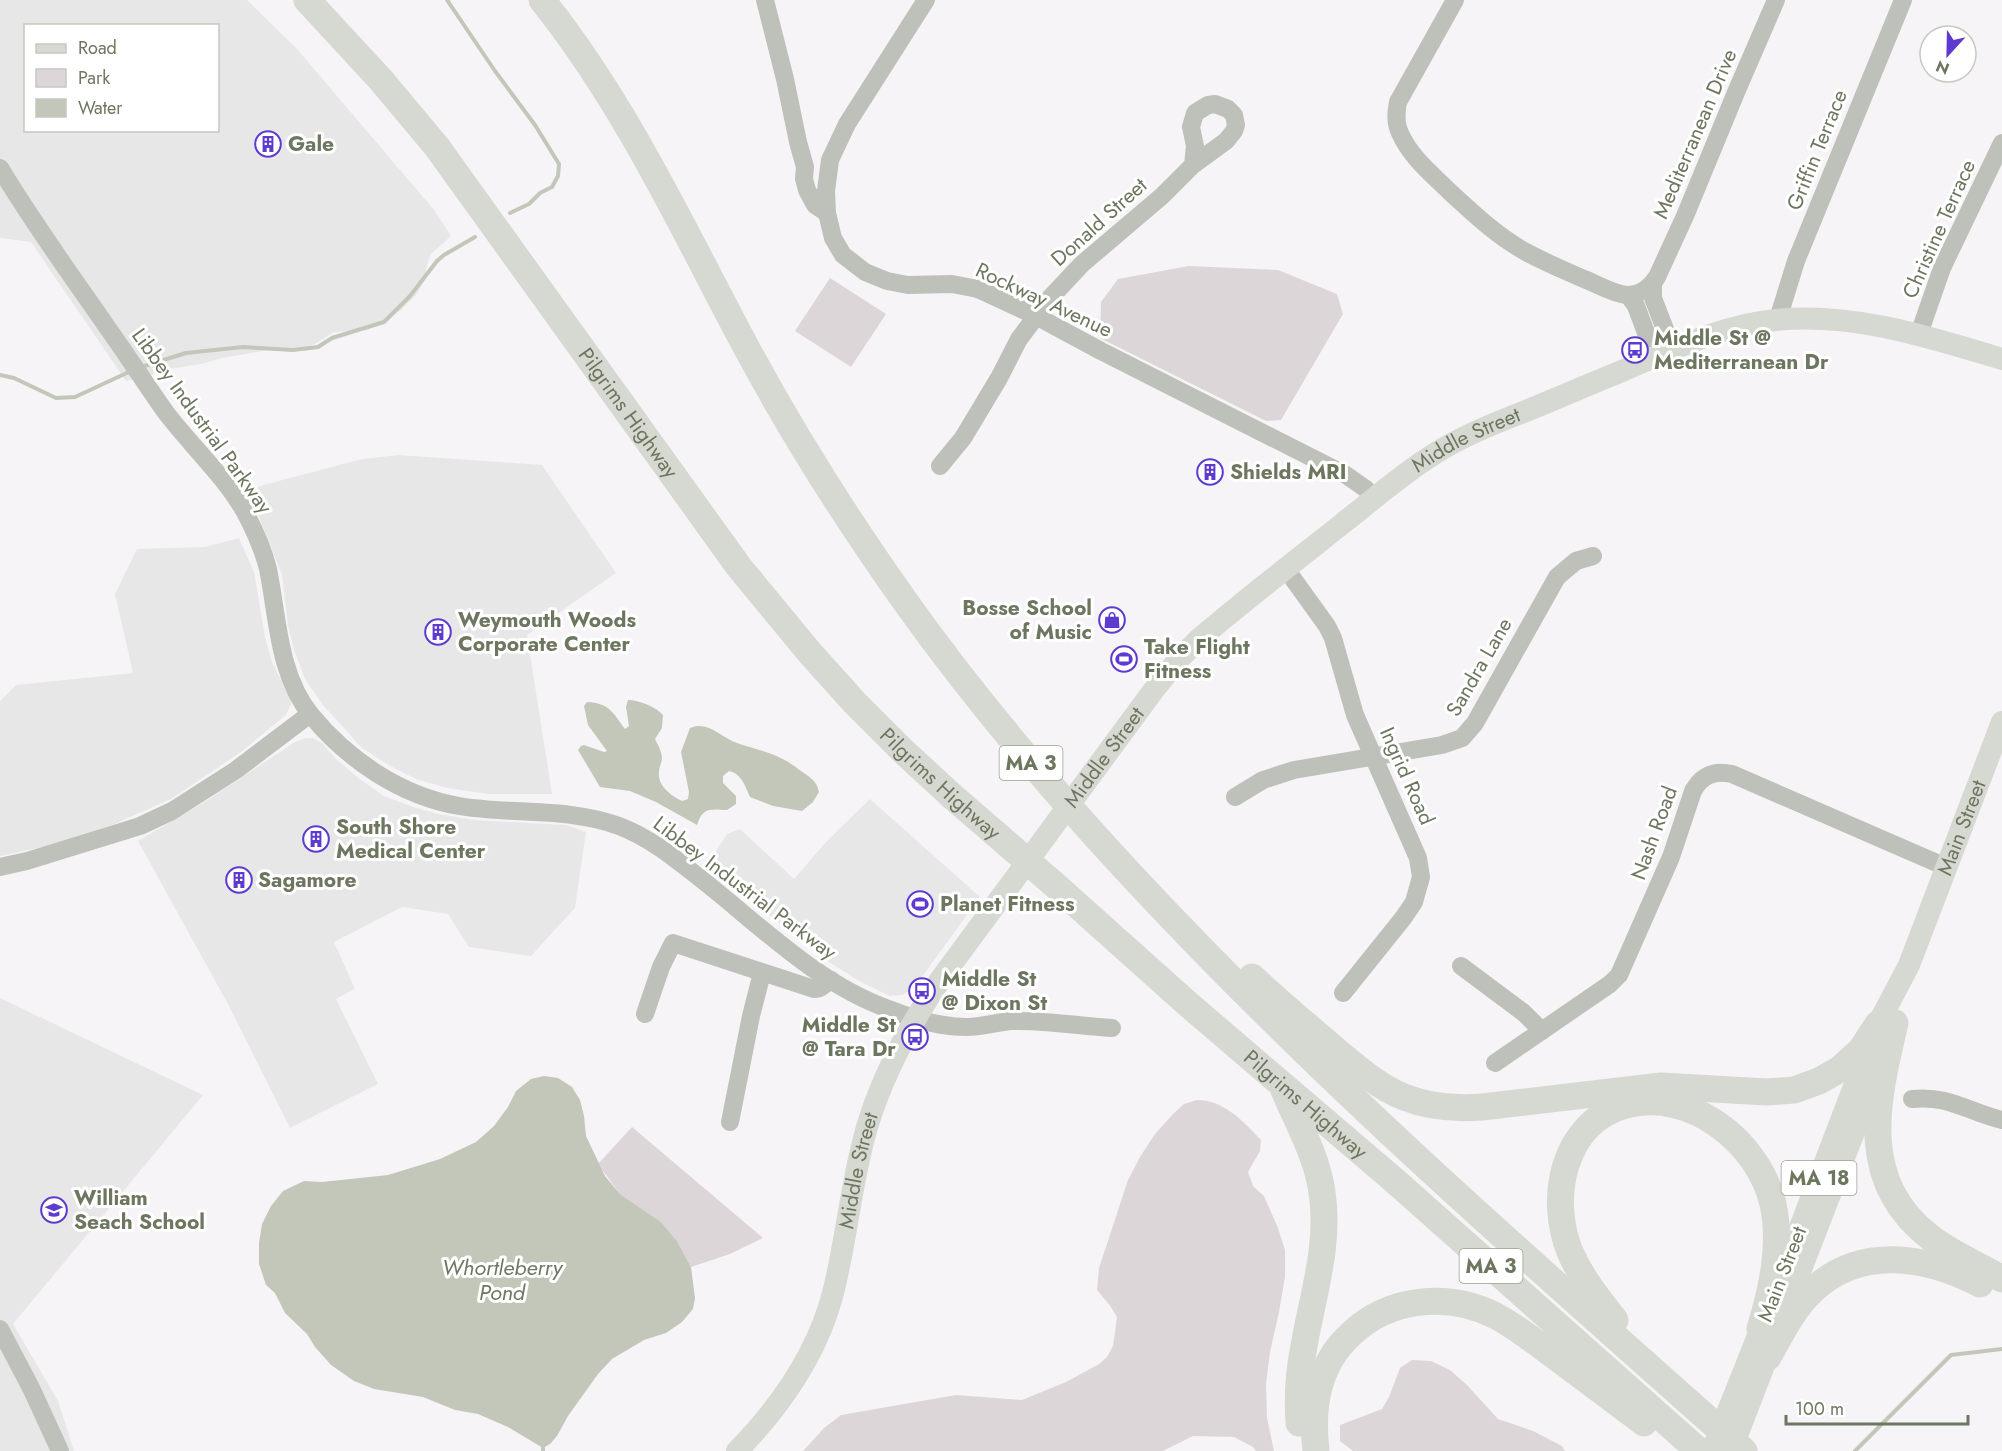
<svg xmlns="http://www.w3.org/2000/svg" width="2002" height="1451" viewBox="0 0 2002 1451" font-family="Jost,sans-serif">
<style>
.built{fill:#e8e7e7;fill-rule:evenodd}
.green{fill:#ddd6d8}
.water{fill:#c3c7ba}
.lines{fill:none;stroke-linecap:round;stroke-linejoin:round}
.stream{stroke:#c3c7ba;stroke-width:4}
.minor{stroke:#bec1b9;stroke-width:18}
.major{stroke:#d6d9d2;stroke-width:22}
.highway{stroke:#d6d9d2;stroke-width:27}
.labels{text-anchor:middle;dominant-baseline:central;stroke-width:6;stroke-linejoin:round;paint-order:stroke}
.shield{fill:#fff;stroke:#99a090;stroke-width:1.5}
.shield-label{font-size:20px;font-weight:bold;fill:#6d7760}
.street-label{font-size:21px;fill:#6d7760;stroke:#fff}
.poi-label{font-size:21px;font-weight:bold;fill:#6d7760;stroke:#fff;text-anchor:start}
.water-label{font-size:22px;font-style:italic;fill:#707760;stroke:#fff}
</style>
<rect width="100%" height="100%" fill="#f7f4f7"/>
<g class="built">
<path d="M 0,0 L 247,0 L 297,49 L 435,211 L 451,236 L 431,254 L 426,268 L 425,279 L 417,294 L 400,311 L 368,330 L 334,332 L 320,341 L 307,348 L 293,351 L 269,350 L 222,358 L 202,364 L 169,369 L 155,374 L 126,381 L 31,242 L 0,238 ZM 26,26 L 218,26 L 218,130 L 26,130 Z"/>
<polygon points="399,455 542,465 616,573 527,635 552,794 489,794 447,788 416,779 390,766 362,748 323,705 305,679 294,650 288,625 282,575 248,489 362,459"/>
<polygon points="239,538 254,572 265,637 272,662 292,702 286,715 241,752 171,799 112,825 47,846 0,856 0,701 16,685 133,673 115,594 137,549 205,547"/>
<polygon points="306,738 313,738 322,743 337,760 361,780 384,796 413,807 438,814 474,820 566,825 586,832 575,908 531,956 469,947 448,914 402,907 334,942 355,989 336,999 378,1084 290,1128 229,1006 138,841 203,803 295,742"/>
<polygon points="870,799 980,897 914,988 903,995 890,996 859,981 826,960 787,930 710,863 714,854 727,834 740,829 794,879 826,842"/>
<polygon points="0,998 203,1095 13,1324 58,1401 74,1451 0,1451"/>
</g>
<g class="green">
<polygon points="1189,266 1278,270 1337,294 1343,314 1281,420 1266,421 1100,338 1101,302 1118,279"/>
<polygon points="830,278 886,314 851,367 795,331"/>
<path d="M 1197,1100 C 1224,1100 1243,1121 1261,1140 L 1260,1151 L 1248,1172 L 1253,1186 L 1264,1196 L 1278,1228 L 1285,1250 L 1285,1277 L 1279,1312 L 1270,1352 L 1266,1384 L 1267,1418 L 1274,1451 L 1256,1451 L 1253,1447 L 1234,1437 L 1193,1436 L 1163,1451 L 803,1451 L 824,1428 L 841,1415 L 956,1395 L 1022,1400 L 1066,1382 L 1099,1364 L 1107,1357 L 1113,1346 L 1117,1317 L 1111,1307 L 1097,1290 L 1099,1268 L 1128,1180 L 1140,1157 L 1155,1134 L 1174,1113 L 1184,1104 Z"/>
<polygon points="632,1127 763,1238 730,1254 691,1267 677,1241 661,1222 620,1194 598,1164"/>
<polygon points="1412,1360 1431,1361 1450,1370 1467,1385 1498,1419 1533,1431 1562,1446 1565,1451 1353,1451 1340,1441 1340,1425 1382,1409 1389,1397 1400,1368"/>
</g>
<g class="water">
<path d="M 628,700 C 639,700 656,707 663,715 L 662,728 L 655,739 C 658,745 662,752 662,758 C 662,762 659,767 659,772 C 657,785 671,796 682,801 L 688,799 L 689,792 L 681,752 L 690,728 C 708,720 720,737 737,743 C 763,752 778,753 801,771 C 810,777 817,781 819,792 L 813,802 L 802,811 L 773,806 L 750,797 C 745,786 742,774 729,771 L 723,776 L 723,783 L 736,796 L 736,804 L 727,810 C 711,809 702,807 697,825 L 656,802 L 630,791 L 600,787 L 578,750 L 581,746 L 584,745 L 604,752 L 607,751 L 588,725 L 584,706 L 587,702 C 610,703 613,713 625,729 L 629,726 L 626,707 Z"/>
<polygon points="544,1076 558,1078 572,1087 580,1100 584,1116 586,1136 605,1176 620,1194 661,1222 677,1241 691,1267 695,1298 693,1309 682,1322 666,1333 644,1340 612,1359 598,1374 568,1416 557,1436 550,1444 543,1448 508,1427 478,1414 455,1410 423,1397 374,1389 354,1381 331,1365 315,1347 307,1334 285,1313 275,1293 266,1285 259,1264 259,1243 262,1224 271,1206 283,1191 304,1181 322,1182 388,1175 440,1159 476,1142 494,1126 508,1107 516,1091 531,1079"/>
</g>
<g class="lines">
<g class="stream">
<polyline points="447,0 495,71 535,125 559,164 558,176 552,187 540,193 529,204 510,213"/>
<polyline points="141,367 186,353 243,347 293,350 318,347 332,338 384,322 410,296 437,261 444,255 475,237"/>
<polyline points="0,375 14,378 56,398 75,397 131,371"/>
<polyline points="543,1451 543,1448"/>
<polyline points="1855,1451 1951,1355 2002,1349"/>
</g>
<g class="minor">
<polyline points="765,0 785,79 798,142 805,167 804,179 807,190 815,205 827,213"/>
<polyline points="926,0 847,124 830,160 826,191 827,213 833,238 843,255 865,272 887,281 908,285 952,284 978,289 1036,316 1101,351 1346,475 1366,489 1374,499"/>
<path d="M 1455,0 L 1398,102 C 1396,113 1395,123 1400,133 C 1411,158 1432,174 1450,192 C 1474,214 1497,236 1526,252 C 1544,262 1564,270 1584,279 C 1597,284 1613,294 1627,295 C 1640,295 1651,287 1657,277 L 1685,216 L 1737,90 L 1776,0"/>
<path d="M 0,168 C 33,223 71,275 107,327 C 127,355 145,383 164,410 C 190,445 223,474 245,512 C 255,531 263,549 268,569 C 278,618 278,674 311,715 C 348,760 401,796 459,806 C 512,815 567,807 619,826 C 648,837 672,856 696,875 C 758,923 816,984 891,1010 C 914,1019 942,1027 966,1027 C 982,1027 997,1022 1012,1021 C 1045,1020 1079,1026 1112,1028"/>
<polyline points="1653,284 1653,298 1673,350"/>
<polyline points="1628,295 1636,306 1655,357"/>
<polyline points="1778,319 1796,261 1903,0"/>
<polyline points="1919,334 1942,268 2002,143"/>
<polyline points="940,466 963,438 999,378 1019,339 1050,298 1082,264 1162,196 1193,165 1226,141 1234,131 1236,125 1234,115 1228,109 1215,104 1208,105 1195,113 1191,127 1195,146 1193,165"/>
<polyline points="1286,569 1327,626 1333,638 1355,715 1418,858 1421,877 1414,902 1404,917 1343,993"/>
<polyline points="1235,797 1263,780 1294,770 1442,745 1462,738 1475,723 1557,577 1576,561 1593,556"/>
<polyline points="0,867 27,861 140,826 172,811 236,770 310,714"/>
<polyline points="1461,966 1524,1013 1542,1031"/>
<polyline points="645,1014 661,967 673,943 814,989 820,988 831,980"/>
<path d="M 1495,1063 L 1610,984 L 1619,975 L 1671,857 L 1693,791 C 1702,775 1715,770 1732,774 L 1946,867"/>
<path d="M 1912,1099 C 1949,1095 1968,1112 2002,1120"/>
<polyline points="730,1122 751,1016 762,973"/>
<polyline points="0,1329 32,1390 60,1451"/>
</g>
<g class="major">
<path id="s1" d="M 1779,1282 L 1878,1024 L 1909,965 L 2002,722"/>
<path id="s2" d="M 737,1451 C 781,1406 817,1355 833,1293 C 847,1238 851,1181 867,1127 C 883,1074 909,1026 940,980 L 1153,691 L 1177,661 L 1198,640 C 1245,600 1294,562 1342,524 C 1375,498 1408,469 1444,448 C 1470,433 1498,422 1526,411 C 1558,398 1590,384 1622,371 C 1672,350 1722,325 1776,320 C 1853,312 1929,337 2002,359"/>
<polyline points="1712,1451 1767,1313"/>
<polyline points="1731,1451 1876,1075"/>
</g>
<g class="highway">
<path id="s3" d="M 307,0 L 381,80 L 437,147 L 739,567 L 810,653 L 855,703 L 903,751 L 953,797 L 1056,886 L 1189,1005 L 1395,1181 L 1699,1451"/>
<path d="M 542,0 C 626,105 682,227 745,345 C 793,435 848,521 907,604 C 992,723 1089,833 1191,938 C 1366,1119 1556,1284 1744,1451"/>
<path d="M 1252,977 C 1278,1001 1305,1024 1332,1047 C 1355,1066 1377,1086 1404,1097 C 1429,1107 1456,1109 1482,1107 L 1661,1086 L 1767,1092 L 1794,1090 L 1819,1081 L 1840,1069 L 1861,1050 L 1878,1024"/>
<path d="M 1895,1023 C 1877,1100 1856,1181 1931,1238 C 1952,1254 1979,1265 2002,1279"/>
<path d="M 1284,1090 C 1298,1124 1317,1156 1322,1192 C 1330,1245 1313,1294 1304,1346 C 1299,1371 1297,1397 1299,1423"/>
<path d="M 1615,1320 C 1598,1299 1581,1277 1570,1252 C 1548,1198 1563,1122 1626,1105 C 1690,1088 1759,1142 1773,1204 C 1782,1246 1772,1289 1760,1329"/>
<path d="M 1768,1357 C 1781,1334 1793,1309 1812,1291 C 1860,1245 1926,1256 1980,1284"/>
<path d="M 1316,1451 C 1311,1407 1317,1365 1351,1334 C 1390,1297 1449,1292 1496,1316 C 1520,1329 1542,1347 1564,1363 C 1591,1383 1617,1403 1644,1423"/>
</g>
</g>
<defs>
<g id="building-ring" transform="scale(1.35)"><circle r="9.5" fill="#fff" stroke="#5e3bcf" stroke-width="1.5"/><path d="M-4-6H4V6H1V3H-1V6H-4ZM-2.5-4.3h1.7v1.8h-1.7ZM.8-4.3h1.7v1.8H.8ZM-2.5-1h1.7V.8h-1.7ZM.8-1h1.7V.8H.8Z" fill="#5e3bcf"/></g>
<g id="bus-ring" transform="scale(1.35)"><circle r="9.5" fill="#fff" stroke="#5e3bcf" stroke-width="1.5"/><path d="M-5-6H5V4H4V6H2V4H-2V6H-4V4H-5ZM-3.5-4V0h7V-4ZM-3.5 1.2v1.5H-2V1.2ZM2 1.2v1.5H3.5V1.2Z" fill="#5e3bcf"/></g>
<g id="shop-ring" transform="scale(1.35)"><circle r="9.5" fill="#fff" stroke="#5e3bcf" stroke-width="1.5"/><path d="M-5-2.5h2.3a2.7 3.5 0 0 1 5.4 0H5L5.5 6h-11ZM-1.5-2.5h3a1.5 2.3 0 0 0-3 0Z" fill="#5e3bcf"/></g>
<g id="stadium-ring" transform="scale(1.35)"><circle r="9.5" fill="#fff" stroke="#5e3bcf" stroke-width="1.5"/><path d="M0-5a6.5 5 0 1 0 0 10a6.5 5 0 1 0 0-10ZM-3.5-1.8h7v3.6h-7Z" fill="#5e3bcf"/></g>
<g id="school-ring" transform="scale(1.35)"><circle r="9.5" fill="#fff" stroke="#5e3bcf" stroke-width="1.5"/><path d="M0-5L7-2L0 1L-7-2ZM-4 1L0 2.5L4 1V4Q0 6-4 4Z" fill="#5e3bcf"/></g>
</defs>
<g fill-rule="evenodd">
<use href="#building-ring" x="268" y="144"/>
<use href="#bus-ring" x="1635" y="350"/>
<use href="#building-ring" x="1210" y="472"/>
<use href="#shop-ring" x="1112" y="620"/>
<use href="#building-ring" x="438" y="632"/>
<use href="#stadium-ring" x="1124" y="659"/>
<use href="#building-ring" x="316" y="839"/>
<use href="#building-ring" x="239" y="880"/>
<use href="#stadium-ring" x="920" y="904"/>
<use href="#bus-ring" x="922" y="991"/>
<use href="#bus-ring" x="915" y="1037"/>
<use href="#school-ring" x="54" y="1210"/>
</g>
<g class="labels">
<g class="shield">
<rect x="999.5" y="746" width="63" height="34" rx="4.5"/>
<rect x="1781.5" y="1161" width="75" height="34" rx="4.5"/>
<rect x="1459.5" y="1249" width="63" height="34" rx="4.5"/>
</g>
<g class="shield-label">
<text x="1031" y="763">MA 3</text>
<text x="1819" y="1178">MA 18</text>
<text x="1491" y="1266">MA 3</text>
</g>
<g class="street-label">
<text transform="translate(1695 134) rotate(-67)">Mediterranean Drive</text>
<text transform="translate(1817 150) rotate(-68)">Griffin Terrace</text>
<text transform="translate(1099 222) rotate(-42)">Donald Street</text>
<text transform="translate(1939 229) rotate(-66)">Christine Terrace</text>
<text transform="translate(1044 300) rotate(25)">Rockway Avenue</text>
<text stroke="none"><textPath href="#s3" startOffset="524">Pilgrims Highway</textPath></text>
<text transform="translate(202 421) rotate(54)">Libbey Industrial Parkway</text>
<text stroke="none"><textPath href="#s2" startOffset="1284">Middle Street</textPath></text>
<text transform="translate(1479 667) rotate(-60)">Sandra Lane</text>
<text stroke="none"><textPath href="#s2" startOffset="798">Middle Street</textPath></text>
<text transform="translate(1407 776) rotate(66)">Ingrid Road</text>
<text stroke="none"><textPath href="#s3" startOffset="1010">Pilgrims Highway</textPath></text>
<text stroke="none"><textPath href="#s1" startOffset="490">Main Street</textPath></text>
<text transform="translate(1654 833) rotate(-70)">Nash Road</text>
<text transform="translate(745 888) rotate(37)">Libbey Industrial Parkway</text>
<text stroke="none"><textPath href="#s3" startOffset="1496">Pilgrims Highway</textPath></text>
<text stroke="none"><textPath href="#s2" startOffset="312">Middle Street</textPath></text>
<text transform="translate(1782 1274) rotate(-69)">Main Street</text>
</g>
<g class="poi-label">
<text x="288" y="144">Gale</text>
<text x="1654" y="338">Middle St @<tspan x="1654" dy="24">Mediterranean Dr</tspan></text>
<text x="1230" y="472">Shields MRI</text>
<text x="1092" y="608" text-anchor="end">Bosse School<tspan x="1092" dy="24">of Music</tspan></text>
<text x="458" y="620">Weymouth Woods<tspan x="458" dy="24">Corporate Center</tspan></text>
<text x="1144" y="647">Take Flight<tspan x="1144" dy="24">Fitness</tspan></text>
<text x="336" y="827">South Shore<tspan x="336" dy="24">Medical Center</tspan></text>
<text x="258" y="880">Sagamore</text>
<text x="940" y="904">Planet Fitness</text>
<text x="942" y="979">Middle St<tspan x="942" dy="24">@ Dixon St</tspan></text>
<text x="896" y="1025" text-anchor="end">Middle St<tspan x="896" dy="24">@ Tara Dr</tspan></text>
<text x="74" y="1198">William<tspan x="74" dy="24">Seach School</tspan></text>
</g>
<g class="water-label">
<text x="502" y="1267">Whortleberry<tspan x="502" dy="25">Pond</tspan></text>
</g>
</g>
<rect x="24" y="24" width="195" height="108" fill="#ffffff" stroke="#c5c9bf" stroke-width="1.5"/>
<rect x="36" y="44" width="30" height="9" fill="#d6d9d2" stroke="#c5c9bf" stroke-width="1.5"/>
<text x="78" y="54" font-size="18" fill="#6d7760">Road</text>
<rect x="36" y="69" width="30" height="18" fill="#ddd6d8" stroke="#c5c9bf" stroke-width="1.5"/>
<text x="78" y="84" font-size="18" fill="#6d7760">Park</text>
<rect x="36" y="99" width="30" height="18" fill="#c3c7ba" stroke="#c5c9bf" stroke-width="1.5"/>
<text x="78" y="114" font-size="18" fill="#6d7760">Water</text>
<g transform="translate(1948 54) rotate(202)"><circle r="28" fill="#ffffff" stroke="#c5c9bf" stroke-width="1.5"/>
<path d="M0-4.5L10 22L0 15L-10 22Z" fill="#5e3bcf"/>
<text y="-9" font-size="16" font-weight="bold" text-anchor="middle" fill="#6d7760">N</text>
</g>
<path d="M1786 1415v9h182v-9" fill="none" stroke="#6d7760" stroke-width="3"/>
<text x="1795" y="1415" font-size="18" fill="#6d7760" stroke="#ffffff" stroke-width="4.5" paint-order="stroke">100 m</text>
</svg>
